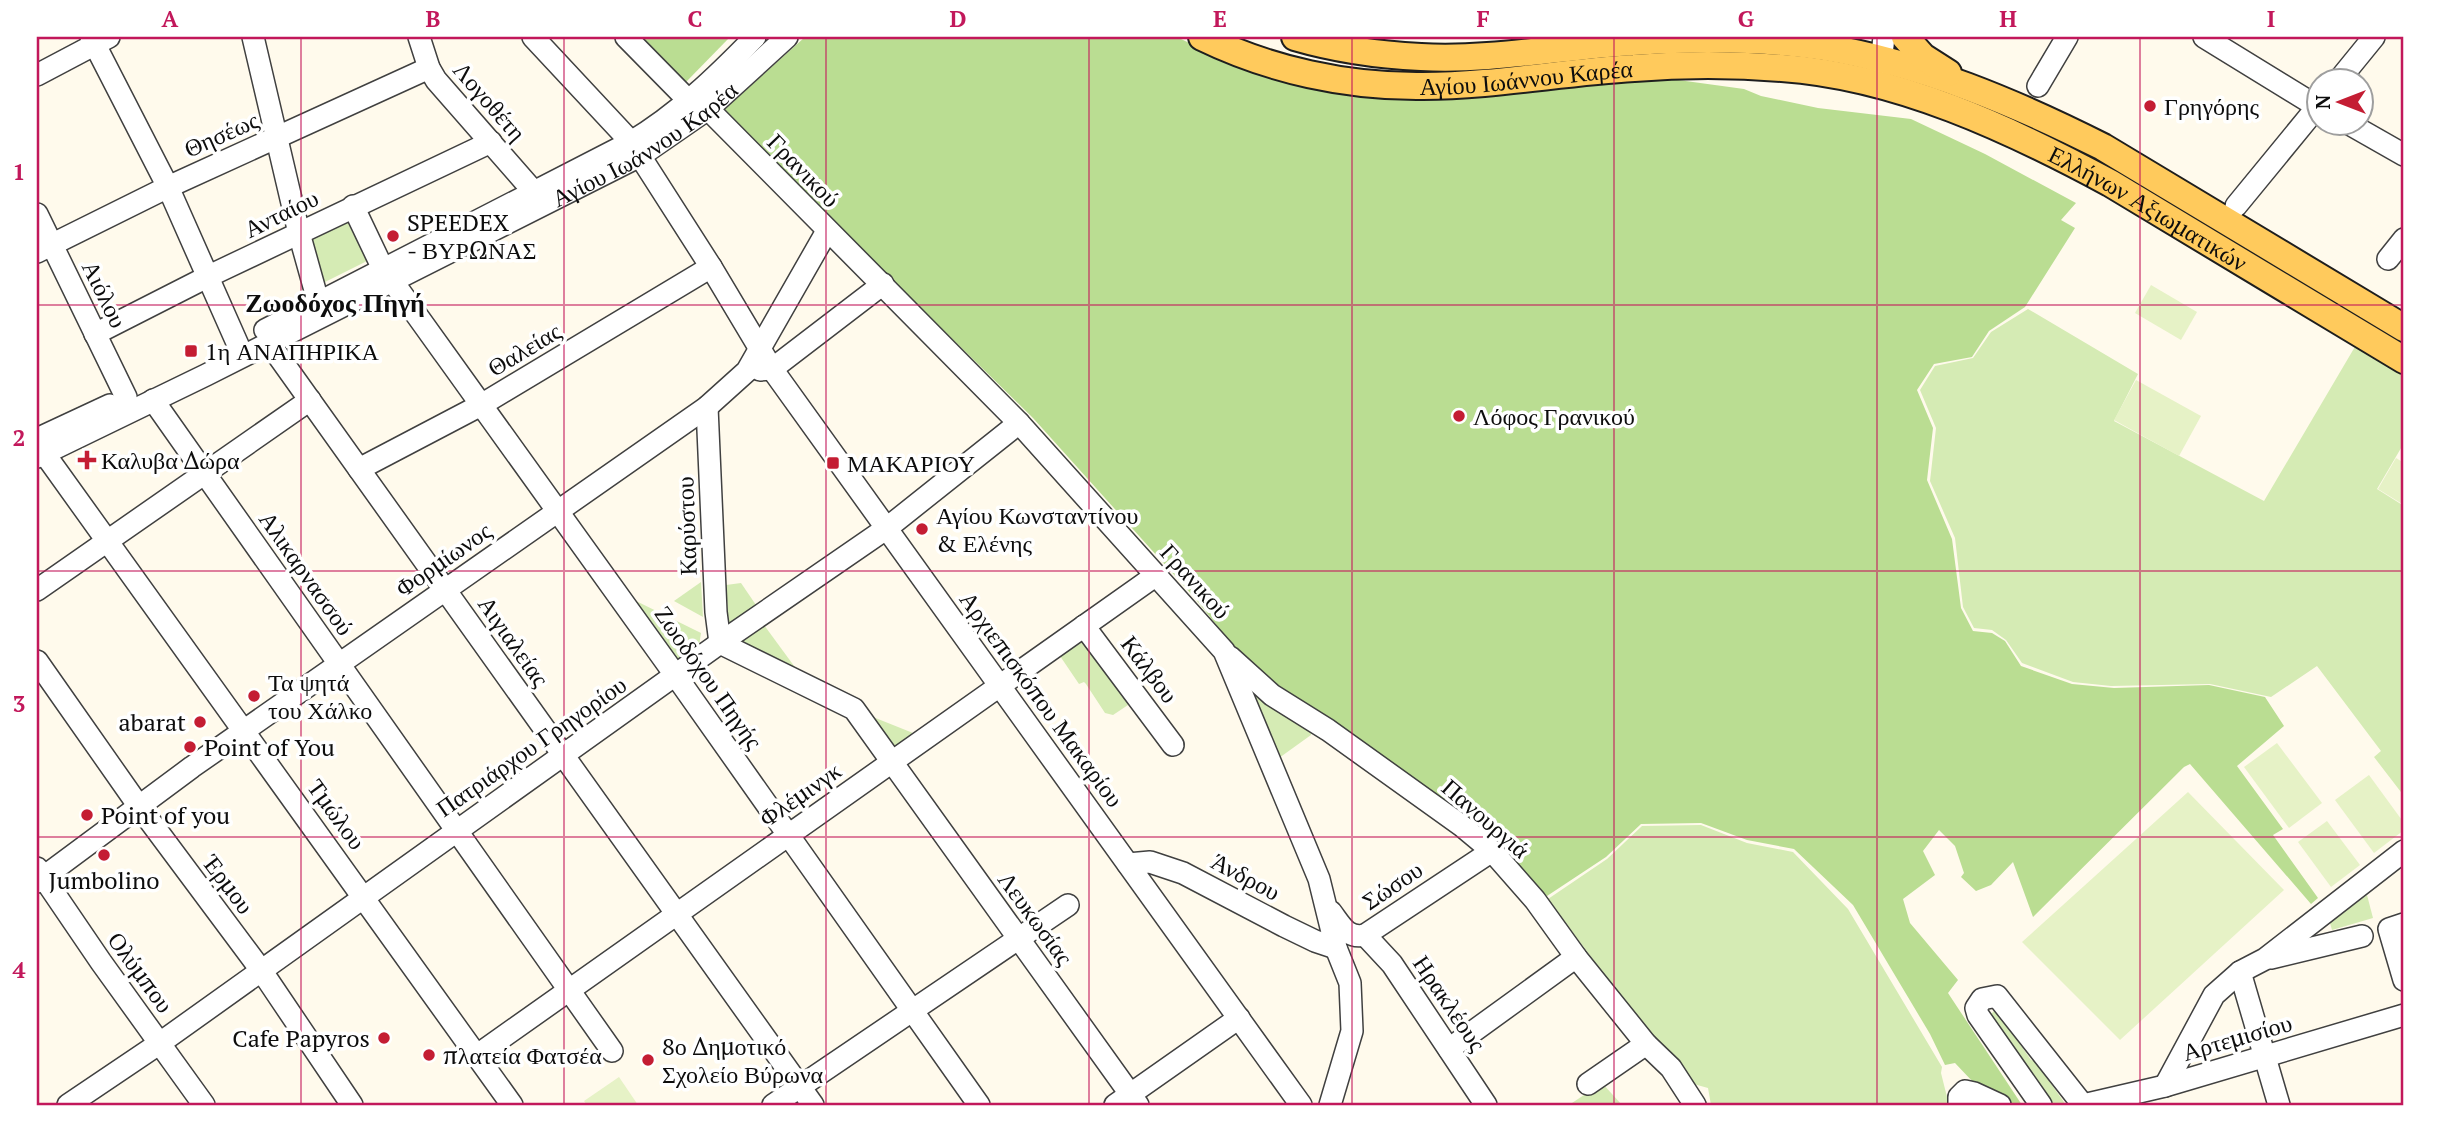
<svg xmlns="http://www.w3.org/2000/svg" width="2441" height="1142" font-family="'PT Serif',serif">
	<rect width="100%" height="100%" fill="#fffaec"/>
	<g fill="#d5ebb4">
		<polygon points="344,215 367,261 317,286 305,233"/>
		<polygon points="2028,309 2138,374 2114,421 2264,501 2356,345 2404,375 2404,443 2377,489 2404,506 2404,796 2374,757 2381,751 2317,666 2271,697 2210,684 2111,686 2073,682 2022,663 2006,640 1992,630 1974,628 1963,607 1955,538 1930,481 1936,428 1920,390 1935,366 1973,358 1991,332"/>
		<polygon points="701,582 703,617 674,601"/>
		<polygon points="741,583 756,605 729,627 726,585"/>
		<polygon points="632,599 701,633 699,646 672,667"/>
		<polygon points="764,625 797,670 741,642"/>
		<polygon points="1082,642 1087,643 1131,703 1113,715 1105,713 1086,684 1084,682 1079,684 1060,656"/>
		<polygon points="1252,688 1311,728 1311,735 1279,758"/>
		<polygon points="868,715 918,735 893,754"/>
		<polygon points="1701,825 1747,843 1793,852 1848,909 1942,1067 1941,1073 1949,1105 1711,1105 1708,1088 1690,1083 1660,1044 1623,1000 1548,899 1607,859 1642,826"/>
		<polygon points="2367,895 2373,918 2332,930 2330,923"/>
		<polygon points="1994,1011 1997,1011 2031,1060 2035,1061 2066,1105 2050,1105 1989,1016"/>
		<polygon points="1602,1083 1622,1105 1569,1105"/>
	</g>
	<g fill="#badd92">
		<polygon points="634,37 730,37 686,82 679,82"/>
		<path d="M805,37H1177L1232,64L1577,84L1671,79L1744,89L1761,96L1818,108L1911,119L1985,154L2076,203L2061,220L2075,228L2025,307L1989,331L1972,357L1934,364L1917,390L1933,428L1927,480L1952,539L1961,608L1973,631L1992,633L2005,641L2021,666L2072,684L2114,688L2209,685L2265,697L2284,726L2237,766L2283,829L2273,835L2318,898L2311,904L2190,764L2184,767L2033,917L2013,862L1991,885L1976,891L1961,877L1964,873L1955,846L1939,830L1923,851L1935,875L1903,899L1910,923L1958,980L1948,993L2022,1105C1992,1105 1974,1083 1955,1063L1945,1065L1930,1034L1853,905L1794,849L1747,840L1701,823L1641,824L1606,857L1547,896L1495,847L1283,696L1238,652L1194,597L1033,418L840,229L724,110Z"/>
	</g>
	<g fill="#e6f2c6">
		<polygon points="2151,285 2197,312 2181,340 2135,313"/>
		<polygon points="2136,380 2201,416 2179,456 2114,420"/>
		<polygon points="2396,458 2404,463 2404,505 2378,489"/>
		<polygon points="2277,743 2322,803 2289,828 2244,767"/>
		<polygon points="2369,775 2404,823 2404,830 2374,853 2335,800"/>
		<polygon points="2188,792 2284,890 2120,1040 2022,942"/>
		<polygon points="2327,821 2360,865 2331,887 2298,842"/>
		<polygon points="619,1077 638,1105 587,1105 584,1101"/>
	</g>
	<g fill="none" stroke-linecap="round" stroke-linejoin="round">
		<defs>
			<g id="minor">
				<polyline points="91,37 168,187 238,345"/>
				<polyline points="253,37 299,233 318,301"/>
				<polyline points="419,37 429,68 436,80 534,192"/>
				<polyline points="533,37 631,142 711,267 772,369 1301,1105"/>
				<polyline points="626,37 689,101"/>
				<polyline points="2204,37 2318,107"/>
				<polyline points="1880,72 1884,37"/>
				<polyline points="37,75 109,37"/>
				<polyline points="2339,80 2374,37"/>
				<polyline points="2038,86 2067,37"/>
				<polyline points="708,109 1019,423 1224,651 1319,879 1336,948 1350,983 1352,1031 1330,1105"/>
				<polyline points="2346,122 2404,155"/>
				<polyline points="353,206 383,269"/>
				<polyline points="2236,206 2318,106"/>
				<polyline points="37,214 126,397"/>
				<polyline points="37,252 168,187 429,68"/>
				<polyline points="2388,259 2404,239"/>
				<polyline points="393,282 676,676 979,1105"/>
				<path d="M265,330L631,142C678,114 717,76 755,37"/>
				<polyline points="95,334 209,276 491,142"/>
				<polyline points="269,343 813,1105"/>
				<polyline points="760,370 772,369 883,284"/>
				<polyline points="153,400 612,1051"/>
				<polyline points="707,407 716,612 720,643 854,709 1138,1105"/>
				<polyline points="37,439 110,405"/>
				<polyline points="44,453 512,1105"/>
				<path id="s1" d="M37,457L206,375L640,156L708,109L787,37"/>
				<polyline points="359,469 481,405 711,267"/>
				<polyline points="37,590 310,400"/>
				<polyline points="1084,626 1173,745"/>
				<polyline points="1230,657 1272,695 1328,730 1462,826 1492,851 1535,900 1576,957 1646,1044 1671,1068 1695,1105"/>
				<polyline points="37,661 138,805 261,970 352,1105"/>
				<polyline points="1128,864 1150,862 1183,873 1284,926 1315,941 1336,948"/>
				<polyline points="37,868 101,962 204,1105"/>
				<polyline points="37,882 192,767 707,407 747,371 827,231"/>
				<path d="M1331,912C1341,925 1347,939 1365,935L1492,851"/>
				<polyline points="2404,924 2389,929 2404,980"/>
				<polyline points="1365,935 1392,964 1486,1105"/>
				<polyline points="2271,958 2362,936"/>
				<polyline points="2240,972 2279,1105"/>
				<polyline points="1449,1049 1576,957"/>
				<polyline points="476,1056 1155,576"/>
				<polyline points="1588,1084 1646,1044"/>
				<polyline points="2165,1086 2214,995 2240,972 2265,959 2404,851"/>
				<polyline points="68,1105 160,1043 720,643 887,528 1019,423"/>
				<polyline points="773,1105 1068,905"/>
				<polyline points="1115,1105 1239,1018"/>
				<polyline points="1959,1105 1959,1097 1965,1091 1974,1093 2000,1105"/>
				<polyline points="2041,1105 1978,1015 1976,1008 1982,999 1997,996 2083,1105"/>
				<polyline points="2083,1105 2165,1086 2404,1015"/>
			</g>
			<g id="major">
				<path id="s2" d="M1202,37C1270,70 1347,87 1423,86C1493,86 1563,72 1634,68C1683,64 1733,64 1782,68C1897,76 2010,129 2110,183L2404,360"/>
				<path d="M1295,37C1336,49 1378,55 1421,57C1491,61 1562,46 1633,42C1696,38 1761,37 1824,47C1921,63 2016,103 2103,147L2404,328"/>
				<polyline points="1905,37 1923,57 1948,73"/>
			</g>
		</defs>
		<use href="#minor" stroke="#404040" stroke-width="24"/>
		<use href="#major" stroke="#1e1e1e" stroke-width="30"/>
		<use href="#minor" stroke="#fff" stroke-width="21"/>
		<use href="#major" stroke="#ffca5c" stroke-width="26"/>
	</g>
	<path fill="none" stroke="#c2185b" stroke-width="2" stroke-opacity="0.55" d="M301,37V1105M564,37V1105M826,37V1105M1089,37V1105M1352,37V1105M1614,37V1105M1877,37V1105M2140,37V1105M37,305H2404M37,571H2404M37,837H2404"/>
	<g fill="#c41d33" stroke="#fff" stroke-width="2.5">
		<circle cx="2150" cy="106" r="7"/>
		<circle cx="393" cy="236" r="7"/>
		<rect x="184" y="344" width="14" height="14" rx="3.5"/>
		<circle cx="1459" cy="416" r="7"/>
		<path d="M83.5 449.5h7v7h7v7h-7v7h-7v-7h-7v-7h7z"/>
		<rect x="826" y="456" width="14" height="14" rx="3.5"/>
		<circle cx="922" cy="529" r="7"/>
		<circle cx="254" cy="696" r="7"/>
		<circle cx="200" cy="722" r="7"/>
		<circle cx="190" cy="747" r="7"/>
		<circle cx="87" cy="815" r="7"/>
		<circle cx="104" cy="855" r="7"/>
		<circle cx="384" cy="1038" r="7"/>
		<circle cx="429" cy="1055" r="7"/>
		<circle cx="648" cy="1060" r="7"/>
	</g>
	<g text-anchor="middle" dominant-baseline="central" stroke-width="7" stroke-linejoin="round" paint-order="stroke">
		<g font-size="24" fill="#0d0d0d" stroke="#fff">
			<text stroke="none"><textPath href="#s2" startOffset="332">Αγίου Ιωάννου Καρέα</textPath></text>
			<text transform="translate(490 101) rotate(49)">Λογοθέτη</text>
			<text transform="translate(221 134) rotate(-24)">Θησέως</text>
			<text stroke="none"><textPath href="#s1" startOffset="684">Αγίου Ιωάννου Καρέα</textPath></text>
			<text transform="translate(804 170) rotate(46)">Γρανικού</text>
			<text stroke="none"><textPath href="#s2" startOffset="984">Ελλήνων Αξιωματικών</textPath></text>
			<text transform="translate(281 213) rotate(-26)">Ανταίου</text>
			<text transform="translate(105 294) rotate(64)">Αιόλου</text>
			<text transform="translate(524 349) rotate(-31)">Θαλείας</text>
			<text transform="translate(686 526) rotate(-92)">Καρύστου</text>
			<text transform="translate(443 559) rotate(-35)">Φορμίωνος</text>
			<text transform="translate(307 573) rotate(55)">Αλικαρνασσού</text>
			<text transform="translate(1196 581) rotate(48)">Γρανικού</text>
			<text transform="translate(514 641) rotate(55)">Αιγιαλείας</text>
			<text transform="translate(1150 669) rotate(53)">Κάλβου</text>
			<text transform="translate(709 677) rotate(55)">Ζωοδόχου Πηγής</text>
			<text transform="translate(1042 699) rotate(54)">Αρχιεπισκόπου Μακαρίου</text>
			<text transform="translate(531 746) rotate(-35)">Πατριάρχου Γρηγορίου</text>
			<text transform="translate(800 794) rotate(-35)">Φλέμινγκ</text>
			<text transform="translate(337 814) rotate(54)">Τμώλου</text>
			<text transform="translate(1486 818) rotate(41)">Πανουργιά</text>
			<text transform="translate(1246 876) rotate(28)">Άνδρου</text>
			<text transform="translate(229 884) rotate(53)">Έρμου</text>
			<text transform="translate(1392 885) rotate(-34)">Σώσου</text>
			<text transform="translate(1036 918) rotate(54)">Λευκωσίας</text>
			<text transform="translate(141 972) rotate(54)">Ολύμπου</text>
			<text transform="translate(1450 1003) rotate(56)">Ηρακλέους</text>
			<text transform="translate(2237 1037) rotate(-16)">Αρτεμισίου</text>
		</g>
		<g font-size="24" fill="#0d0d0d" stroke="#fff" text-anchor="start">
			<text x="2164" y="106">Γρηγόρης</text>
			<text x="407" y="222">SPEEDEX<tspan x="407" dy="28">- ΒΥΡΩΝΑΣ</tspan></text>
			<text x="205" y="351">1η ΑΝΑΠΗΡΙΚΑ</text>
			<text x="1473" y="416">Λόφος Γρανικού</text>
			<text x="101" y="460">Καλυβα Δώρα</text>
			<text x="847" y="463">ΜΑΚΑΡΙΟΥ</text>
			<text x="936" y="515">Αγίου Κωνσταντίνου<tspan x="936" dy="28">&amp; Ελένης</tspan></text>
			<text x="268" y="682">Τα ψητά<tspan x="268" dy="28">του Χάλκο</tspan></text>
			<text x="186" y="722" text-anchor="end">abarat</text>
			<text x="204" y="747">Point of You</text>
			<text x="101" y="815">Point of you</text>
			<text x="104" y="880" text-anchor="middle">Jumbolino</text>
			<text x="370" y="1038" text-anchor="end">Cafe Papyros</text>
			<text x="662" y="1046">8ο Δημοτικό<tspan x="662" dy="28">Σχολείο Βύρωνα</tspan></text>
			<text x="443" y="1055">πλατεία Φατσέα</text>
		</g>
		<g font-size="26" font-weight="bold" fill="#0d0d0d" stroke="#fff">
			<text x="335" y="302">Ζωοδόχος Πηγή</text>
		</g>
	</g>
	<rect width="2441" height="1142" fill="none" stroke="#ffffff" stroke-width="77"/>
	<g transform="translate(2340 102) rotate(270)"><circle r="33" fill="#ffffff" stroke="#9e9e9e" stroke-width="2"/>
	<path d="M0-5L12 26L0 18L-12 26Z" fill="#c41d33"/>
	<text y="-10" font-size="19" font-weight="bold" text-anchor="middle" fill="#0d0d0d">N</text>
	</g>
	<rect x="38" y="38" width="2364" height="1066" fill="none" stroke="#c2185b" stroke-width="2.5"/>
	<g font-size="23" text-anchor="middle" font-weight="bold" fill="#c2185b">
		<text x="170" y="27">A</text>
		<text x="433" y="27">B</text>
		<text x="695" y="27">C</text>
		<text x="958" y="27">D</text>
		<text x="1220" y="27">E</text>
		<text x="1483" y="27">F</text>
		<text x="1746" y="27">G</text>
		<text x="2008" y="27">H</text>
		<text x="2271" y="27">I</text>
		<text x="19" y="180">1</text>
		<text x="19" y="446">2</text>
		<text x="19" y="712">3</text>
		<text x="19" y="978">4</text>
	</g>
</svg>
